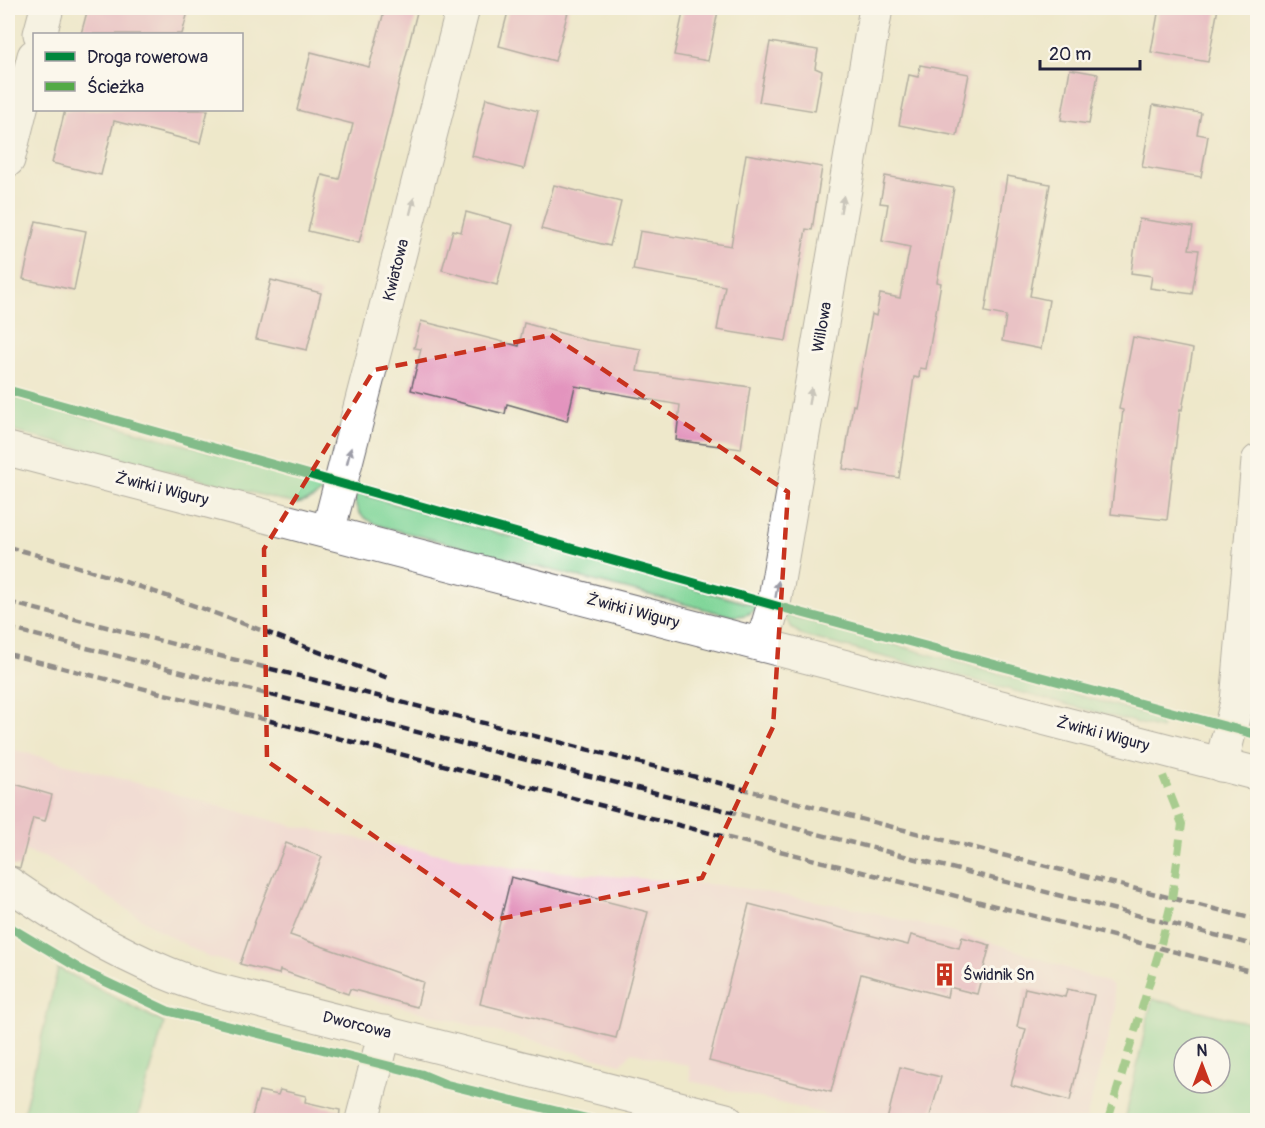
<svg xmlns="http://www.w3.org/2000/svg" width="1265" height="1128" font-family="Pangolin,sans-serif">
	<rect width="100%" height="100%" fill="#fbf7ec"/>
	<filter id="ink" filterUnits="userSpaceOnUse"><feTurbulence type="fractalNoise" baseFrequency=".0167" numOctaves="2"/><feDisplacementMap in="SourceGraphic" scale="12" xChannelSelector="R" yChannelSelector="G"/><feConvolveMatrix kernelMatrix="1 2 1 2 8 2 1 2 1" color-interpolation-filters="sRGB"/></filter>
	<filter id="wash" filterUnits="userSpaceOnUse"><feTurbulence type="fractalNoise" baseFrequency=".008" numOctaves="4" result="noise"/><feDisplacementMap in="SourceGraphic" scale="24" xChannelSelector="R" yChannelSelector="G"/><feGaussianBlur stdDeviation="1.35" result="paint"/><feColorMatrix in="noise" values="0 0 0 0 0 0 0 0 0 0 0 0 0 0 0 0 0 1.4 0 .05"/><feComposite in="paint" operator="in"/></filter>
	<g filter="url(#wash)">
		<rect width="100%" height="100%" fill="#eee8cb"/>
		<polygon fill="#f4cfdd" points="8,748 293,826 513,868 731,886 860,909 1001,945 1112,984 1116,1008 1086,1120 849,1120 691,1081 689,1066 632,1052 621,1064 208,957 160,931 50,859 8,846"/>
		<g fill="#81d69a" stroke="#527c6a" stroke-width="1.5" fill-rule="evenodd">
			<path d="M8,395L326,485C319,498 310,501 296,504L8,430Z"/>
			<path d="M355,492L388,502L757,606C750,616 743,616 731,616L384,527C365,521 353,514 355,492Z"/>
			<path d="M783,614L1164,719L1161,729L804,636C793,630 789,625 783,614Z"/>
			<polygon points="58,968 164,1023 137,1120 22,1120"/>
			<path d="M1152,999L1257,1025V1120H1125ZM1184,1047H1220V1083H1184Z"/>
		</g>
		<g id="blocks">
			<g fill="#e394be">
				<polygon points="88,8 189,8 182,34 81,34"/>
				<polygon points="385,8 418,8 359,243 308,231 322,175 339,179 353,124 297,110 311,52 369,67"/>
				<polygon points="509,8 569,8 555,61 499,46"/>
				<polygon points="684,8 702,8 718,11 708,61 674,55"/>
				<polygon points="1159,8 1218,8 1208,62 1151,52"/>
				<polygon points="770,42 818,50 815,68 822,71 815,111 759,102"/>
				<polygon points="920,65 969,74 957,136 899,125 909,75 918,77"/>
				<polygon points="1070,69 1098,74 1089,124 1061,120"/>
				<polygon points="486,98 538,111 524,169 472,156"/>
				<polygon points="1153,105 1201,113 1197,134 1208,136 1201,177 1142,167"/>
				<polygon points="65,110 208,110 200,143 114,121 101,175 52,163"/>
				<polygon points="746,154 822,167 812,230 806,229 786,341 717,330 725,286 633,270 640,231 731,246"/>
				<polygon points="885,176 954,188 937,282 941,283 926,369 920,368 919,378 914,377 899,478 843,469 853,405 855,406 872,314 876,316 880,294 900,298 910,247 882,241 888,204 880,203"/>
				<polygon points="1007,176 1050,184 1030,296 1049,300 1041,349 1002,341 1006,316 985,312"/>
				<polygon points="554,185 621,202 610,246 541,229"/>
				<polygon points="466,212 513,225 497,285 442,270 453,230 461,232"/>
				<polygon points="1139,219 1193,227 1189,249 1199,250 1192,294 1150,288 1152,276 1131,273"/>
				<polygon points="36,221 86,231 74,290 23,279"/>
				<polygon points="271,280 321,293 307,350 256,339"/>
				<polygon points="421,321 519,346 524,323 586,340 641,349 637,371 750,387 741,449 676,440 680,405 575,386 567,421 507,404 505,414 411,390 421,349 414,348"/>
				<polygon points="1133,337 1193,349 1182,410 1180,409 1167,520 1111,514 1123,410 1119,409"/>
				<polygon points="8,782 52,795 45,821 33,818 20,868 8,865"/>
				<polygon points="286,843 322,857 290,935 423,982 417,1007 350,989 348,994 280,970 279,974 240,964 255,921"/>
				<polygon points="511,877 648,912 616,1038 480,1004"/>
				<polygon points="749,904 908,945 911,935 959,948 962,937 990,945 977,994 949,987 947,997 861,974 831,1092 709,1061"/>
				<polygon points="1025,988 1065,997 1067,989 1094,995 1070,1101 1011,1085 1026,1029 1017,1027"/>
				<polygon points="900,1067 941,1077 929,1120 887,1120"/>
				<polygon points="280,1090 306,1096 305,1102 340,1110 339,1120 251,1120 259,1091 278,1095"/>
			</g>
		</g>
	</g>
	<g filter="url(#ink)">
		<use href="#blocks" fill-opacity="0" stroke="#69676d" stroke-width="1.5"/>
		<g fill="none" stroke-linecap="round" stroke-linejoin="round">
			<defs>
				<g id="minor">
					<polyline points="40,34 47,8"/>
					<polyline points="8,160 34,56"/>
					<polyline points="328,532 463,8"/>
					<polyline points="762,645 774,604 876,8"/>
					<polyline points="1221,765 1237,702 1258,461"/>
					<path d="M8,883C57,917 109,949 164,972C180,979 196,984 212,989L726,1120"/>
					<polyline points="362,1120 385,1032"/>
				</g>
				<polyline id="secondary" points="8,449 1258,774"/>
			</defs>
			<use href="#minor" stroke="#69676d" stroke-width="35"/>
			<use href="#secondary" stroke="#69676d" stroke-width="35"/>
			<use href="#minor" stroke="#fff" stroke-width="33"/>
			<use href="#secondary" stroke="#fff" stroke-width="33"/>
			<g stroke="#22223b" stroke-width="4.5" stroke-dasharray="9 4.5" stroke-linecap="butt">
				<path d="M8,547C138,581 262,631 388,678"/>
				<polyline points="8,602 1258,920"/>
				<polyline points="8,628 1258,946"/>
				<polyline points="8,654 1258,973"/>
			</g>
			<polyline stroke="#53aa46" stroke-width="8" stroke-dasharray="15 8" stroke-linecap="butt" points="1108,1120 1160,948 1172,899 1182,824 1163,776"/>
			<defs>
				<g id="cycleway">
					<polyline points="8,390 791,610 1258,735"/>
					<polyline points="8,926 85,972 168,1011 421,1074 445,1084 593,1120"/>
				</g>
			</defs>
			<use href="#cycleway" stroke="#fbf7ec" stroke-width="13"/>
			<use href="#cycleway" stroke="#00873e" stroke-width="9"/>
		</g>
		<defs><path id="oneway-solid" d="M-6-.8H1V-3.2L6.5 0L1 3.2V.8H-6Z" transform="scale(1.5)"/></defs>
		<g fill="#9c9ca7">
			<use href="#oneway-solid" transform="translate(842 204) rotate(-80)"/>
			<use href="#oneway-solid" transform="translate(412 206) rotate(-76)"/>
			<use href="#oneway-solid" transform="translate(810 396) rotate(-80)"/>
			<use href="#oneway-solid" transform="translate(349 456) rotate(-76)"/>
			<use href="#oneway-solid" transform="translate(777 589) rotate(-80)"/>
		</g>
	</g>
	<path d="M0 0H1265V1128H0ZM551,335L788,492L773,727L702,878L494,920L267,761L264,549L374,370Z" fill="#eee8cb" fill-opacity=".55" fill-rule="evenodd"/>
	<path fill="none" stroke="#c8321e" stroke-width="4.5" stroke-dasharray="12 8" stroke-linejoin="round" d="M551,335L788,492L773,727L702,878L494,920L267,761L264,549L374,370Z"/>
	<defs>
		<symbol id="building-bare" viewBox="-9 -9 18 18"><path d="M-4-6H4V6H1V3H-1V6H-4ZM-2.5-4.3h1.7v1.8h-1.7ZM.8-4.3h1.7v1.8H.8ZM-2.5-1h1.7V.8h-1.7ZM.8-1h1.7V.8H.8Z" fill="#c8321e" stroke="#fbf7ec" stroke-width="2.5" paint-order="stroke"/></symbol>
	</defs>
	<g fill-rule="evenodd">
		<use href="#building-bare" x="928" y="958" width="33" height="33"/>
	</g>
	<g text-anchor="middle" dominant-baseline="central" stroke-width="6" stroke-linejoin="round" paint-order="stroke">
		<g font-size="16" fill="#22223b" stroke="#fbf7ec">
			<text transform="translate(396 270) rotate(-76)">Kwiatowa</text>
			<text transform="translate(822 327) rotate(-80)">Willowa</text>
			<text transform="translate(162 489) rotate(14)">Żwirki i Wigury</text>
			<text transform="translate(633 611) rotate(15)">Żwirki i Wigury</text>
			<text transform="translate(1103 734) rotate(15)">Żwirki i Wigury</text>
			<text transform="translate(357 1025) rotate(14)">Dworcowa</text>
		</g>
		<g font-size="16" fill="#22223b" stroke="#fbf7ec" text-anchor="start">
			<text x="963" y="975">Świdnik Sn</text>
		</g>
	</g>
	<rect width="1265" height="1128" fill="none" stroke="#fbf7ec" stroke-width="30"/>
	<rect x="33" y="33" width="210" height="78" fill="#fbf7ec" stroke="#a4a2a5" stroke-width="1.5"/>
	<rect x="45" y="52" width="30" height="9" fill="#00873e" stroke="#a4a2a5" stroke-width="1.5"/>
	<text x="87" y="63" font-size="18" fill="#22223b">Droga rowerowa</text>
	<rect x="45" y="82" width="30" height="9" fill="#53aa46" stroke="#a4a2a5" stroke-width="1.5"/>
	<text x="87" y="93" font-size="18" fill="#22223b">Ścieżka</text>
	<g transform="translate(1202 1065)"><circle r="28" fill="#fbf7ec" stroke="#a4a2a5" stroke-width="1.5"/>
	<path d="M0-4.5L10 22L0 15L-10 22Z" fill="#c8321e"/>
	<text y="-9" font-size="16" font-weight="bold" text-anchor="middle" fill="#22223b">N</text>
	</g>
	<path d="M1040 60v9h100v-9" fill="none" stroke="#22223b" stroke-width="3"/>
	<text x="1049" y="60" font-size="18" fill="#22223b" stroke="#fbf7ec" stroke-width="4.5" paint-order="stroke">20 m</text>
</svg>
